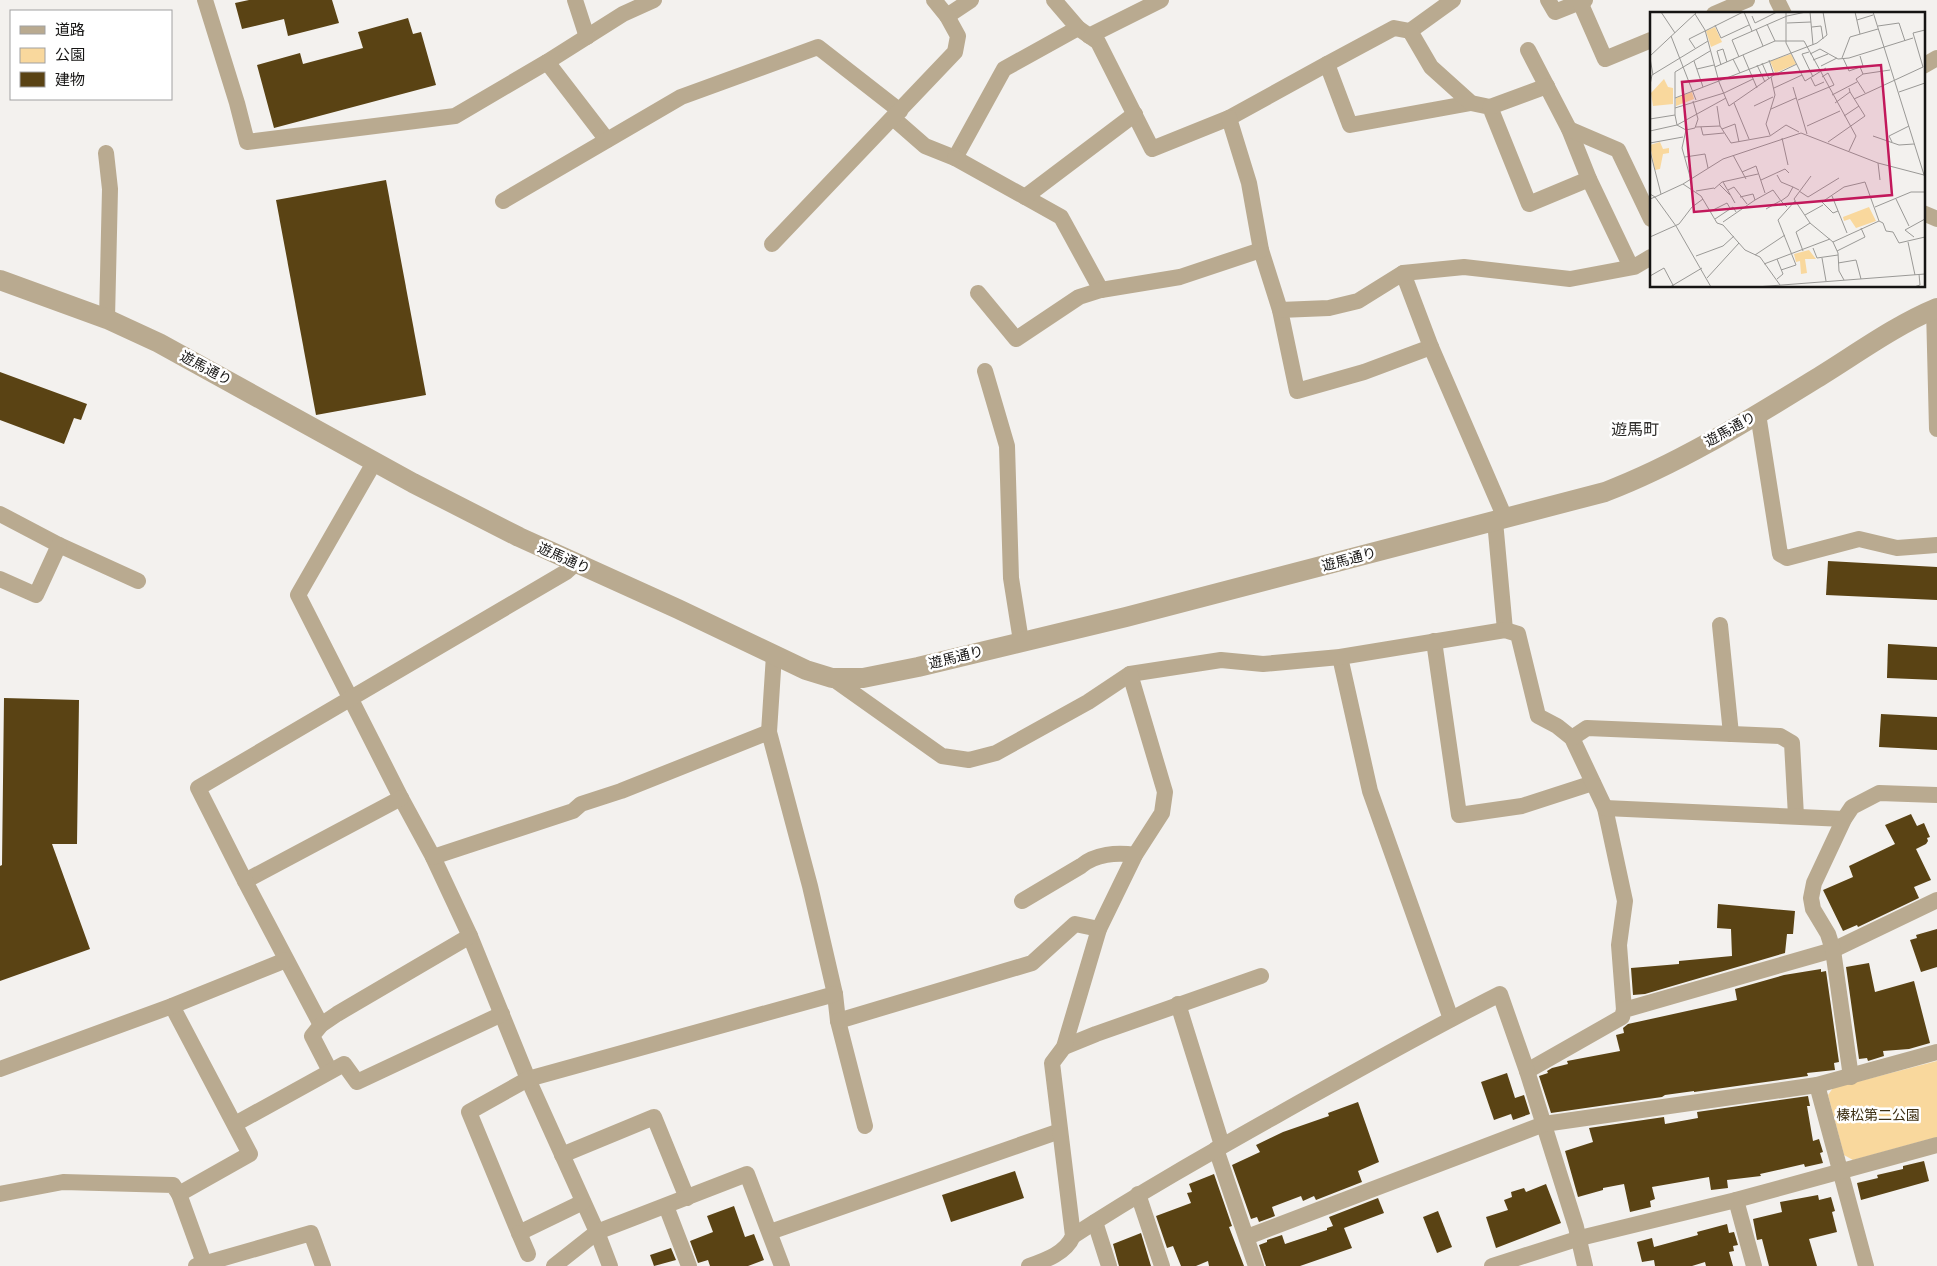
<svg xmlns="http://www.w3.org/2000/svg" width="1937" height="1266" font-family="Montserrat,'Noto Sans JP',sans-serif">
	<rect width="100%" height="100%" fill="#f3f1ee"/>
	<polygon fill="#f9d89d" points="1937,1061 1937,1137 1853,1160 1844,1155 1828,1095 1833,1088"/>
	<g fill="#5a4314">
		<polygon points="249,0 332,0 339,23 288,36 284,19 242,29 235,3"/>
		<polygon points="408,18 413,34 421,32 436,85 274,128 257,65 300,53 303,64 363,48 358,32"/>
		<polygon points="386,180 426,395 316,415 276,200"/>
		<polygon points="0,372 87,404 81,420 74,418 64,444 0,420"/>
		<polygon points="1828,561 1937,567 1937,600 1826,595"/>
		<polygon points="1888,644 1937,647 1937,680 1887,678"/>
		<polygon points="4,698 79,700 77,844 52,844 90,949 0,981 0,866 2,865"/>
		<polygon points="1881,714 1937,717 1937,750 1879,747"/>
		<polygon points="1911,814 1917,826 1924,823 1930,837 1927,838 1928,841 1926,844 1916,849 1931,880 1914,887 1919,898 1858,927 1857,925 1843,931 1823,890 1853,877 1849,866 1895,844 1885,825"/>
		<polygon points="1718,904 1795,911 1793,934 1787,934 1785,953 1645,994 1633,995 1631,968 1679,964 1679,961 1732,956 1731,929 1717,928"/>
		<polygon points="1937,929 1937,967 1921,972 1910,940 1917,938 1916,935"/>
		<polygon points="1869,963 1875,992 1914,981 1930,1043 1909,1049 1883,1051 1884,1056 1868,1061 1867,1058 1859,1059 1846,967"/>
		<polygon points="1821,969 1821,972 1826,971 1839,1062 1834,1063 1835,1070 1807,1073 1808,1076 1694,1092 1694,1091 1665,1095 1662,1097 1551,1113 1539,1076 1548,1073 1547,1071 1552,1068 1568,1064 1567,1061 1620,1051 1616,1035 1624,1033 1623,1028 1628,1024 1737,1000 1735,989 1784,975"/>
		<polygon points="1507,1073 1515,1098 1524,1095 1530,1114 1513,1120 1511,1114 1494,1120 1481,1082"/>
		<polygon points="1808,1096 1810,1106 1807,1106 1813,1141 1819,1139 1823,1152 1820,1153 1823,1163 1805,1167 1804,1164 1760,1174 1761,1176 1727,1180 1728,1188 1711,1190 1709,1177 1652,1187 1655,1199 1650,1201 1651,1207 1630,1212 1624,1184 1603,1188 1603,1190 1578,1197 1565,1151 1593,1142 1589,1128 1664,1117 1665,1124 1698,1118 1697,1112"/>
		<polygon points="1358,1102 1379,1162 1358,1171 1362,1182 1316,1200 1314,1196 1303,1201 1301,1196 1272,1207 1275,1216 1259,1222 1257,1217 1251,1219 1232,1165 1260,1152 1256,1145 1283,1132 1329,1116 1328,1113"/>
		<polygon points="1924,1161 1929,1181 1861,1200 1857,1183 1878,1178 1877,1175 1903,1169 1903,1166"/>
		<polygon points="1015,1171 1024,1198 951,1222 942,1195"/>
		<polygon points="1214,1174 1232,1226 1229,1227 1244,1266 1209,1266 1208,1261 1196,1266 1181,1266 1173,1246 1167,1248 1156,1216 1191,1203 1187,1193 1192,1192 1189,1184"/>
		<polygon points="1546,1184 1561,1223 1496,1248 1486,1217 1508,1210 1504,1200 1512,1197 1511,1192 1524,1188 1526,1192"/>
		<polygon points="1818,1195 1819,1200 1831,1197 1835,1211 1832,1212 1837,1232 1809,1239 1817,1266 1769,1266 1762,1239 1757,1240 1753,1219 1782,1212 1780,1202"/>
		<polygon points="1378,1198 1384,1213 1344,1228 1352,1248 1300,1266 1266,1266 1259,1245 1267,1242 1267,1240 1282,1235 1285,1244 1327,1230 1327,1228 1333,1226 1329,1217"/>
		<polygon points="734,1206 745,1237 754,1234 764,1260 748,1266 710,1266 708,1260 698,1263 690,1241 713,1232 707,1216"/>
		<polygon points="1438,1211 1452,1247 1437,1253 1423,1217"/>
		<polygon points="1727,1224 1729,1233 1734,1232 1738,1245 1733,1246 1734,1251 1729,1252 1733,1266 1706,1266 1705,1262 1692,1266 1655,1266 1654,1260 1642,1262 1637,1242 1652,1238 1654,1247 1698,1235 1697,1232"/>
		<polygon points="1141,1233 1151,1266 1119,1266 1113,1244"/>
		<polygon points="671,1248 676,1260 654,1266 650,1255"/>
	</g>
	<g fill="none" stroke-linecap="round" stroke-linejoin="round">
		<g stroke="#b9aa90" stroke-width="16">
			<polyline points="205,0 237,103 247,142 455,116 547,62 623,14 654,0"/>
			<polyline points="575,0 587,37"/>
			<polyline points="1453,0 1410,31 1394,28 1327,64 1350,125 1471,103"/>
			<polyline points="1548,0 1555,12 1585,0"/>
			<polyline points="1777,0 1784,14"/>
			<polyline points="1580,2 1605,59 1651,40"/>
			<polyline points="1714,14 1747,0"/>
			<polyline points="947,16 971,0"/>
			<polyline points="1078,28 1098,42 1152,149 1229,118 1327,64"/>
			<polyline points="1410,31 1431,67 1471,103 1490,107 1529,204 1589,179"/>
			<polyline points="1089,36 1161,0"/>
			<polyline points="1528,50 1569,129 1589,179 1631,267"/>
			<polyline points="547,62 607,140"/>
			<polyline points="1923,66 1937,58"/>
			<polyline points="1490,107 1547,86"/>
			<polyline points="893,118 925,146 955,158 1004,69 1078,28 1054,0"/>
			<polyline points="1229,118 1249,183 1261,250 1280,310 1297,391 1364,372 1431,347"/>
			<polyline points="1569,129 1618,150 1651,219"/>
			<polyline points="106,153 110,189 107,319"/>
			<polyline points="955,158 1061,217 1101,290"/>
			<polyline points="1025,197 1135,114"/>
			<polyline points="503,201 681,97 818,47 900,111"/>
			<polyline points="1923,213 1937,219"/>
			<polyline points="772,244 955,52 958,36 947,16 934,0"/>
			<polyline points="1403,273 1431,347 1505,518"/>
			<polyline points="978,293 1016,339 1079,297 1101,290 1180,277 1261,250"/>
			<polyline points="1934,309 1937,429"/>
			<polyline points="1280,310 1329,308 1358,301 1403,273 1464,267 1570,279 1634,267 1651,257"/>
			<polyline points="985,371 1007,446 1011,578 1021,641"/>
			<polyline points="1758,414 1780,554 1787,558 1859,539 1897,548 1937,545"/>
			<polyline points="375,461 298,595 401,798 433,857 470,936 528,1079 597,1232 610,1266"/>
			<polyline points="0,514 59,545 138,581"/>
			<polyline points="1495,521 1505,630"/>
			<polyline points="0,579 36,595 59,545"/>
			<polyline points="1720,625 1731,734"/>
			<polyline points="1434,641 1459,815 1522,806 1593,783"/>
			<polyline points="774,655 769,732 810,886 835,994 838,1021 865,1126"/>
			<polyline points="1340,657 1370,791 1451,1019"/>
			<polyline points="832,678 942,756 969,760 996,753 1088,702 1130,674 1221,660 1263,664 1340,657 1505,630 1518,634 1538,716 1557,726 1572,738 1605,808 1625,901 1619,945 1624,1010"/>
			<polyline points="1572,738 1587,728 1780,736 1792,743 1796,816"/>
			<polyline points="1605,808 1844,819"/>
			<polyline points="433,857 573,811 581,804 621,791 769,732"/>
			<polyline points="245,881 401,798"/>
			<path d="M1022,901L1081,866C1095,854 1117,852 1135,855"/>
			<polyline points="1178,1004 1222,1145"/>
			<polyline points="172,1006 250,1154 179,1194 204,1263"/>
			<polyline points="838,1021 1032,963 1075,924 1099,929"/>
			<polyline points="321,1025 245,881 198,788 566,572 576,563"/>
			<polyline points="1064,1047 1096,1034 1261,976"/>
			<polyline points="0,1069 172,1006 286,960"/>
			<polyline points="330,1071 312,1036 321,1025 337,1014 470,936"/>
			<polyline points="1527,1071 1622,1017 1624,1010 1833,950 1937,900"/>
			<polyline points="1851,1077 1833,950 1828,934 1813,909 1811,898 1814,883 1844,819 1852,807 1879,793 1937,795"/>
			<polyline points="1817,1085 1866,1266"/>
			<polyline points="235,1124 344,1064 357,1082 502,1014"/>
			<polyline points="1216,1149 1256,1266"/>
			<polyline points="562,1155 654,1117 687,1198"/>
			<polyline points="0,1194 63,1182 173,1185 179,1194"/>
			<polyline points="1138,1194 1162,1266"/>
			<polyline points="1736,1200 1754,1266"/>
			<polyline points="583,1202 519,1233 469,1112 528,1079 835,994"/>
			<polyline points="666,1206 689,1266"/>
			<polyline points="1095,1222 1109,1266"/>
			<polyline points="770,1232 1060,1131"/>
			<polyline points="519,1233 528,1254"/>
			<path d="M1073,1236C1148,1187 1226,1144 1304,1100C1369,1064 1434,1027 1500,994L1527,1071L1576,1227L1585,1266"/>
			<polyline points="1247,1237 1544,1124 1817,1085 1937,1052"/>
			<polyline points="196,1266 311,1233 323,1266"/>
			<polyline points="554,1266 597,1232 747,1174 782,1266"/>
			<path d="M1029,1266C1046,1260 1066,1253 1073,1236L1052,1063L1064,1047L1099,929L1135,855L1162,813L1165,792L1130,674"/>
			<polyline points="1492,1266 1580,1238 1736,1200 1937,1145"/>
		</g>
		<path stroke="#b9aa90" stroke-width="20" d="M0,280L107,319L159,343L413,483L519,537L678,609L806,670L832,678H863L918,667L1126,617L1605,492C1681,463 1752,418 1822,375C1859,352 1896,325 1937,308"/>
	</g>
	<g text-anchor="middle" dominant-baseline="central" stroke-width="5" stroke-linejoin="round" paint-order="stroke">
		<g font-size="14" fill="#151413" stroke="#fff">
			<text transform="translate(206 368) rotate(28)">遊馬通り</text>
			<text transform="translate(1730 429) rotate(-29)">遊馬通り</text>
			<text transform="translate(564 558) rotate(24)">遊馬通り</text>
			<text transform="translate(1349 559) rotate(-15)">遊馬通り</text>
			<text transform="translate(956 657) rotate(-14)">遊馬通り</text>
		</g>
		<g font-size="14" fill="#3e3014" stroke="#fff">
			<text x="1878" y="1115">榛松第二公園</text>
		</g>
		<g font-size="16" fill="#302f2d" stroke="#fff">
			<text x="1635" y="429">遊馬町</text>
		</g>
	</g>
	<g transform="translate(1650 12)">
		<rect width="275" height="275" fill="#f3f1ee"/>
		<path d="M65,15L72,30L61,35L56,19ZM141,42L146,52L125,61L120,49ZM14,67L18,75L23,76V92L3,94L1,81ZM42,80L44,87L26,94V86ZM10,130L13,137L19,136V141L13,142L10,157L5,158L0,133ZM219,195L226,209L206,216L200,207L194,209L193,205ZM159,238L166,247H155L157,261L151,262L150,249L146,250L144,242Z" fill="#f9d89d"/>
		<path fill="none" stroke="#9a9996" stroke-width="1" d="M11,0L25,21M94,0L102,19M136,0V31L155,69L176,56M160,0L163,33M205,0L210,22M223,0L275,166M45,2L55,18L69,70L79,94L124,63L147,52M102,4L105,11L127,0M207,8L223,3M137,11L161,10M117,12L125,29M65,13L71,26L99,13M228,14L249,11L255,29M162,15L171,14L173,27M106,17L113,34M21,24L46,88M45,36L39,27L93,0M159,40L152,42L163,65M160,42L170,37L188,47L199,46L263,26M93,43L107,76M0,44L47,0M89,45L82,28L137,4L156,0M0,46L3,63M192,46L200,25L228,17M193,46L199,59L213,54L210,44M83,47L90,61M119,48L124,63M163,48L178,42M44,49L53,75M112,51L119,67M71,53L67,39L73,37L77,50M107,53L115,70M171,54L187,46M65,55L125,29H154L206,124L199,139M210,55L213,62L206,67L215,81M47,57L64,53M213,62L240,58M161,66L165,74L174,70M0,73L2,63L58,29M143,75L157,122M124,76L152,63M249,80L275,71M182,83L207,70M25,86L167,31L177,23L173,0M204,87L273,55L263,21L275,18M148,88L184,73L178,61L172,65M84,91L99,127M185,91L200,80L199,76M67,94L70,114L81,131L120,124L136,113L149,120M104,94L123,85M25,96L74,81L103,67M121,97L146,86M25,103L27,113L36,118L45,116L48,107L43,89M194,104L209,94M0,107L25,103V60L60,39M157,114L190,99M46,115L70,114M51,115L53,123L74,121M72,117L85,112L89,130M36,118L32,136L41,168M0,119L27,113L76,86M120,123L116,112L125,83L121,65M223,124L249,133L264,132M132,126L138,153M178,130L215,104L200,80M242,130L239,124L259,114M0,131L33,125M0,139L11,182M83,143L96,167M35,145L55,142L58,156M228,151L230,168M92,160L106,154L115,181M127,163L131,170L143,175M161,164L144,187L160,211L183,230L188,241L189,259L194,268M111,168L135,157L139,161M73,170L85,191M33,172L51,184L67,211L73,213L95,238L110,245L130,273M69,172L80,183M64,177L72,170L108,162M78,178L84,175L97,192M46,179L64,176M149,179L158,185L189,166M0,182L5,185L33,172L73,147L151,121L228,151L274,163M182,184L197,221M0,187L5,185L26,214L61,275M246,187L259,214M105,188L123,178L131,189M137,195L131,189L138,184L143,175L149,178M225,195L261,180H275M116,197L130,189M61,199L77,191L80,196M155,203L173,193M65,207L83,195L86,200M229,209L233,211L236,219L243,220L249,231L275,225M73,210L105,188L103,182L90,185M0,225L29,212L42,195L53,187M264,225L255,218L275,207M183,230L229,209L215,170L194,175L172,190L183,201L188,199M258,230L265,263M163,236L167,246L188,243M153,239L146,220L160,211M187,239L215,225L211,216M105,243L135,223M46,244L73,234L84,224M172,246L176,269M188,251L206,248L211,267M114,252L180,227M131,258L146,253L128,208L145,189M0,264L14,256L24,275M57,266L89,231M127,267L133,262L127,247M20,275L52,256M106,275L275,262M264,275L270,273L269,262"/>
		<path fill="#c2185b" fill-opacity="0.15" stroke="#c2185b" stroke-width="2.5" d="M231,53L242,183L44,200L32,70Z"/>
		<rect width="275" height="275" fill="none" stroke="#151413" stroke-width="2.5"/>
	</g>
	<rect x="10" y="10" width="162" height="90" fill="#ffffff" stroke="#a1a1a1"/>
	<rect x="20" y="26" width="25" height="8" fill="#b9aa90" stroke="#a1a1a1"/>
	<text x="55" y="35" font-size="15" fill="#151413">道路</text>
	<rect x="20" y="48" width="25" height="15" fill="#f9d89d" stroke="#a1a1a1"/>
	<text x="55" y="60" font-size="15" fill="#151413">公園</text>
	<rect x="20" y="72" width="25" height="15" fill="#5a4314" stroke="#a1a1a1"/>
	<text x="55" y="85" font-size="15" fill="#151413">建物</text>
</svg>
